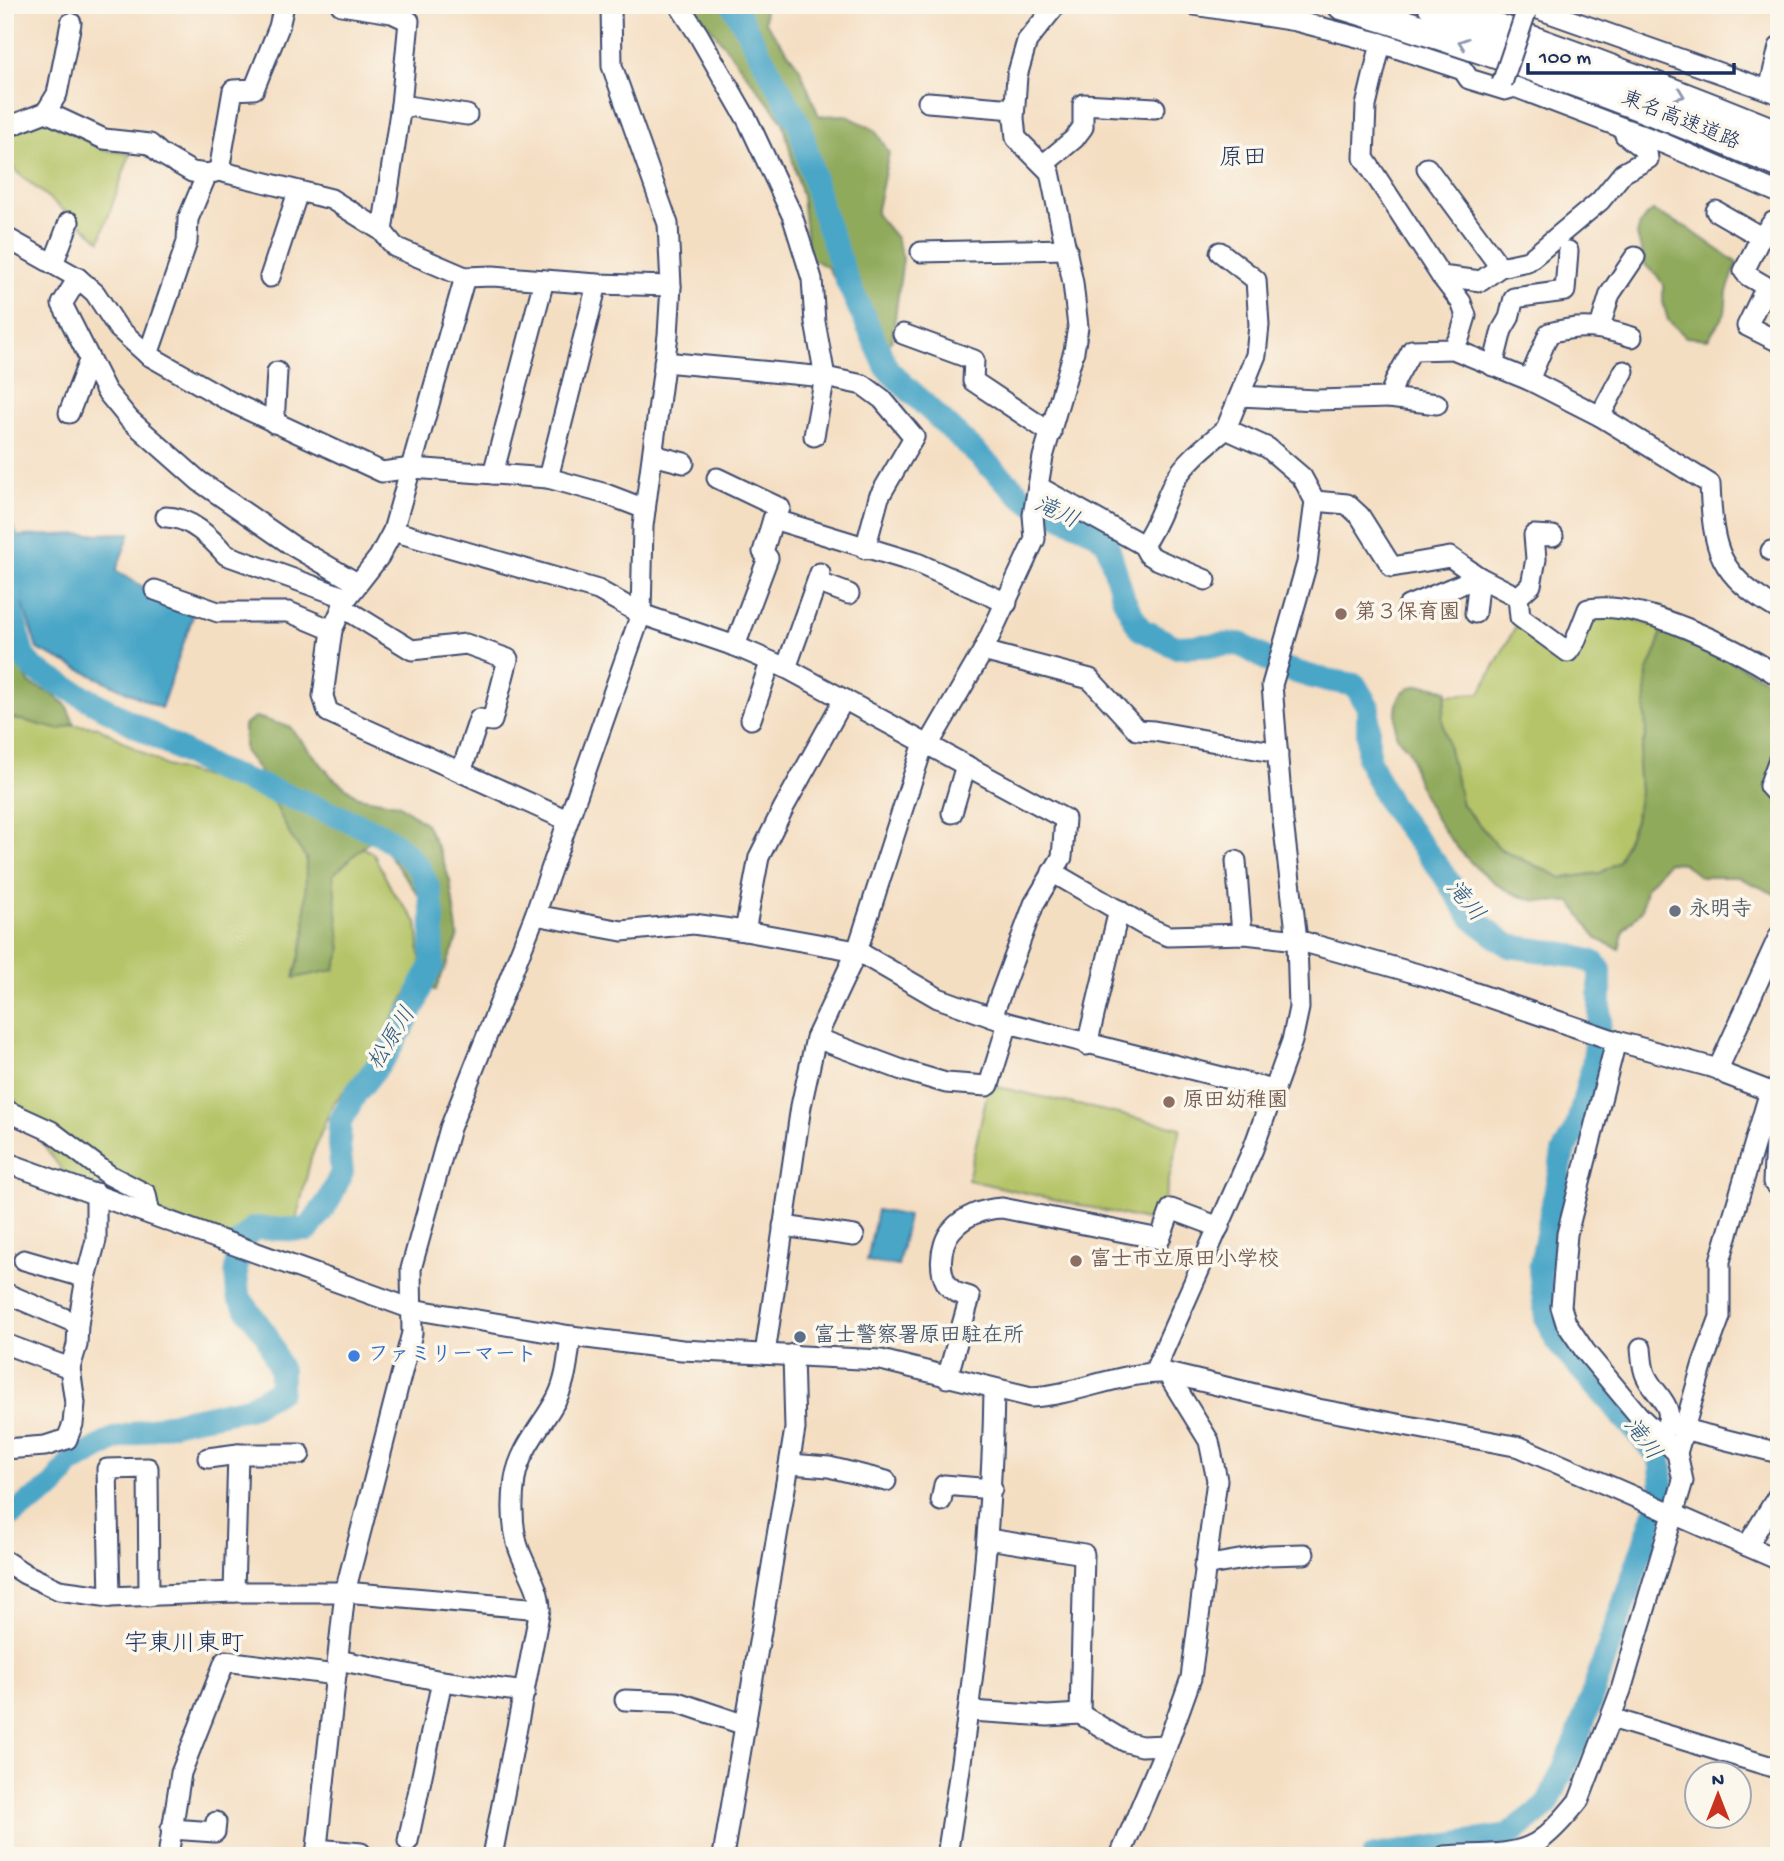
<svg xmlns="http://www.w3.org/2000/svg" width="1784" height="1861" font-family="'Gochi Hand','Klee One',sans-serif">
	<rect width="100%" height="100%" fill="#fbf7ec"/>
	<filter id="ink" filterUnits="userSpaceOnUse"><feTurbulence type="fractalNoise" baseFrequency=".0143" numOctaves="2"/><feDisplacementMap in="SourceGraphic" scale="14" xChannelSelector="R" yChannelSelector="G"/><feConvolveMatrix kernelMatrix="1 2 1 2 8 2 1 2 1" color-interpolation-filters="sRGB"/></filter>
	<filter id="wash" filterUnits="userSpaceOnUse"><feTurbulence type="fractalNoise" baseFrequency=".00686" numOctaves="4" result="noise"/><feDisplacementMap in="SourceGraphic" scale="28" xChannelSelector="R" yChannelSelector="G"/><feGaussianBlur stdDeviation="1.57" result="paint"/><feColorMatrix in="noise" values="0 0 0 0 0 0 0 0 0 0 0 0 0 0 0 0 0 1.4 0 .05"/><feComposite in="paint" operator="in"/></filter>
	<g filter="url(#wash)">
		<rect width="100%" height="100%" fill="#f4dec2"/>
		<g fill="#b5c467" stroke="#687a62" stroke-width="2">
			<polygon points="45,119 104,150 130,154 100,240 12,168 7,130"/>
			<polygon points="1588,609 1661,627 1658,647 1647,675 1646,732 1638,763 1640,792 1635,821 1618,863 1600,873 1562,878 1499,848 1462,805 1440,725 1446,695 1480,693 1518,622 1572,660 1579,657"/>
			<polygon points="5,719 98,727 166,766 231,784 278,803 373,853 393,892 417,922 421,967 371,1059 332,1105 311,1158 296,1221 239,1243 70,1181 16,1108 16,1100 5,1099"/>
			<polygon points="989,1085 1181,1128 1159,1223 968,1180"/>
		</g>
		<g fill="#90aa5c" stroke="#566c5d" stroke-width="2">
			<polygon points="693,5 764,5 765,22 799,67 819,116 845,115 875,130 889,153 876,214 896,238 903,258 892,340 880,352 827,267 809,257 802,197 783,122"/>
			<polygon points="1653,211 1686,227 1737,263 1727,292 1725,313 1708,339 1686,337 1668,320 1663,303 1663,284 1655,273 1646,266 1637,235 1640,224 1646,216"/>
			<polygon points="5,628 29,683 52,694 66,705 74,723 60,730 5,716"/>
			<path d="M1661,631L1707,645L1732,662L1779,686V896L1738,877H1700L1683,863L1668,862L1646,888L1642,910L1624,929L1619,949L1597,939L1571,902C1558,901 1541,903 1528,899C1479,885 1432,824 1416,777C1413,769 1413,759 1409,751C1406,745 1398,741 1396,734C1395,730 1396,723 1396,718C1395,682 1419,681 1447,691L1442,719L1462,805L1501,850L1562,878L1600,873L1618,862L1635,821L1640,792L1638,762L1646,735L1645,714L1647,673L1658,647Z"/>
			<polygon points="256,717 290,727 332,777 358,797 398,804 426,824 441,855 450,881 458,938 435,991 424,978 433,915 375,836 333,875 341,951 334,970 294,978 305,934 306,858 290,835 258,769 244,751 244,725"/>
		</g>
		<g fill="#48a6c7" stroke="#326a92" stroke-width="2">
			<polygon points="130,533 116,571 193,616 161,708 37,649 23,604 20,536"/>
			<polygon points="877,1210 908,1216 898,1266 867,1261"/>
		</g>
		<g fill="none" stroke-linecap="round" stroke-linejoin="round">
			<g stroke="#48a6c7" stroke-width="24">
				<polyline points="733,5 800,126 821,207 847,281 888,370 1026,500 1095,532 1107,543 1124,600 1140,629 1176,647 1240,644 1282,668 1316,678 1355,685 1368,707 1368,759 1390,805 1442,872 1472,918 1509,946 1565,954 1593,962 1600,970 1600,1017 1593,1064 1577,1127 1563,1153 1540,1270 1546,1318 1557,1342 1660,1458 1663,1489 1576,1742 1547,1805 1508,1836 1374,1856"/>
				<polyline points="5,534 12,550 11,608 23,656 35,670 217,770 299,800 381,834 404,852 420,869 429,890 433,915 432,966 422,983 416,1002 403,1026 387,1054 356,1093 340,1122 339,1145 342,1172 329,1200 308,1230 254,1228 239,1243 236,1271 238,1296 267,1336 281,1371 280,1390 248,1408 181,1421 114,1439 70,1464 52,1488 5,1519"/>
			</g>
		</g>
	</g>
	<g filter="url(#ink)">
		<g fill="none" stroke-linecap="round" stroke-linejoin="round">
			<defs>
				<g id="minor">
					<polyline points="341,5 392,13 409,21 401,105 382,231"/>
					<polyline points="679,5 698,34 748,121 792,215 812,279 815,322 825,377 814,436"/>
					<polyline points="1194,5 1296,21 1381,43 1463,70 1469,79 1505,90 1515,87 1665,144 1779,193"/>
					<polyline points="1527,5 1779,94"/>
					<polyline points="1381,43 1366,106 1364,158 1441,276 1461,302 1466,316 1460,336 1453,349 1412,350 1396,379 1389,398 1437,404"/>
					<polyline points="1769,90 1779,47"/>
					<polyline points="928,102 1014,109"/>
					<polyline points="401,105 467,115"/>
					<polyline points="46,112 57,94 71,23"/>
					<polyline points="5,128 46,112 104,139 150,144 161,154 192,172 207,174 219,171 331,199 382,231 395,247 465,277 493,276 597,284 671,286"/>
					<polyline points="1044,164 1074,139 1083,127 1083,104 1155,108"/>
					<polyline points="1427,168 1500,267"/>
					<polyline points="219,171 233,90 254,89 279,27 284,5"/>
					<polyline points="1716,211 1761,237"/>
					<polyline points="1773,222 1761,237 1744,271 1748,276 1779,294"/>
					<polyline points="5,237 78,278 95,293 118,328 148,355 231,402 382,472 412,468 548,478 606,494 645,509"/>
					<polyline points="921,252 1067,249"/>
					<polyline points="1220,252 1256,280 1259,325 1256,355 1226,429"/>
					<polyline points="53,264 69,222"/>
					<polyline points="1441,276 1481,281 1500,267 1528,261 1600,201 1623,173 1648,159 1647,152 1625,135"/>
					<polyline points="270,277 298,192"/>
					<polyline points="465,277 393,531 379,557 347,598 332,630 323,696 328,712 567,820"/>
					<polyline points="78,278 62,304 106,391 129,419 199,481 293,546 357,583"/>
					<polyline points="1766,287 1747,326 1779,342"/>
					<polyline points="1600,327 1610,294 1635,257"/>
					<polyline points="903,334 974,360 973,381 1051,433"/>
					<path d="M1453,349L1529,380L1600,416L1710,484C1713,552 1718,574 1779,610"/>
					<polyline points="148,355 187,242 188,219 207,174"/>
					<polyline points="664,362 825,377 863,385 882,399 914,437 879,497 865,549"/>
					<polyline points="1493,366 1502,330 1509,318 1514,298 1565,291 1568,251"/>
					<path d="M1529,380L1549,333C1582,324 1601,327 1632,337"/>
					<polyline points="1240,396 1316,400 1389,398"/>
					<polyline points="69,413 89,361"/>
					<polyline points="1600,416 1624,371"/>
					<polyline points="274,423 277,372"/>
					<polyline points="653,455 684,463"/>
					<polyline points="493,474 544,280"/>
					<polyline points="548,478 597,284"/>
					<polyline points="717,478 780,508 773,519 763,552 768,558 735,646"/>
					<path d="M1039,487L1143,545C1159,523 1163,503 1175,480C1188,459 1207,445 1226,429L1268,448L1302,477L1315,501L1307,563L1272,685L1283,821L1297,940L1299,1008L1292,1041L1253,1149L1154,1372"/>
					<path d="M1315,501L1347,504L1360,516L1392,567L1450,557L1479,577L1518,597L1520,617L1568,652L1575,642L1588,609C1640,599 1735,648 1779,676"/>
					<path d="M166,517C190,517 211,538 226,555L347,598"/>
					<polyline points="773,519 917,563 1007,603"/>
					<polyline points="393,531 598,590 641,614 735,646 786,668 1065,819 1062,857 1034,904 992,1017"/>
					<polyline points="1143,545 1148,554 1156,559 1206,580"/>
					<polyline points="1771,551 1779,552"/>
					<polyline points="817,582 849,594"/>
					<polyline points="155,590 218,612 289,612 332,630"/>
					<polyline points="1518,597 1531,585 1536,559 1534,535 1553,536"/>
					<polyline points="1408,606 1479,577 1475,613"/>
					<polyline points="342,607 412,650 466,644 508,659 492,721 479,719 461,772"/>
					<polyline points="983,651 1090,679 1137,730 1154,731 1278,753"/>
					<polyline points="786,668 820,573"/>
					<polyline points="751,719 770,663"/>
					<polyline points="1779,759 1769,786 1779,797"/>
					<polyline points="952,813 966,765"/>
					<polyline points="1236,861 1242,934"/>
					<polyline points="1052,872 1147,927 1168,936 1245,934 1297,940 1432,978 1616,1041 1718,1069 1727,1075 1779,1095"/>
					<polyline points="535,915 622,931 693,924 745,931 857,951 938,998 1008,1023 1273,1090"/>
					<polyline points="745,931 759,857 784,807 844,699"/>
					<polyline points="816,1038 902,1070 946,1083 987,1086 989,1085 1008,1023"/>
					<polyline points="1087,1045 1119,910"/>
					<polyline points="1718,1069 1779,936"/>
					<polyline points="1777,1099 1773,1182 1779,1187"/>
					<polyline points="5,1110 51,1131 109,1175 146,1194 150,1214"/>
					<path d="M5,1162L412,1309L571,1336L682,1350L881,1360L1031,1397C1077,1395 1121,1371 1167,1373L1318,1409L1520,1447L1779,1560"/>
					<polyline points="783,1226 854,1236"/>
					<polyline points="24,1260 86,1278"/>
					<polyline points="5,1293 78,1324"/>
					<polyline points="5,1344 70,1368"/>
					<path d="M1641,1348C1642,1357 1642,1368 1646,1376C1656,1398 1681,1407 1661,1435"/>
					<polyline points="765,1354 801,1106 816,1038 857,951 921,752 929,744 983,651 1035,539 1033,515 1043,457 1074,351 1078,327 1073,283 1050,172 1016,138 1014,118 1017,76 1027,41 1056,5"/>
					<path d="M947,1378L970,1297C965,1295 958,1294 954,1291C936,1280 939,1244 952,1230C964,1216 983,1209 1002,1208L1160,1239L1171,1209L1219,1227"/>
					<polyline points="1683,1429 1779,1453"/>
					<polyline points="5,1449 45,1446 67,1439 73,1424 75,1403 70,1368 77,1345 78,1324 86,1278 96,1240 96,1193"/>
					<polyline points="1677,1453 1703,1363 1720,1317 1720,1261 1770,1091"/>
					<polyline points="208,1458 238,1454 300,1454"/>
					<polyline points="790,1464 829,1467 886,1481"/>
					<polyline points="941,1501 944,1485 992,1489"/>
					<polyline points="988,1539 1084,1554 1080,1714"/>
					<polyline points="1747,1546 1779,1494"/>
					<polyline points="5,1561 25,1574 59,1590 110,1597 234,1592 345,1592 540,1609"/>
					<polyline points="1204,1566 1268,1555 1304,1554"/>
					<polyline points="234,1592 238,1454"/>
					<polyline points="110,1597 107,1469 148,1468 149,1596"/>
					<polyline points="338,1660 442,1681 525,1692"/>
					<polyline points="625,1700 677,1702 745,1725"/>
					<polyline points="970,1711 1048,1716 1080,1714 1126,1742 1141,1746 1167,1745"/>
					<polyline points="1611,1718 1779,1769"/>
					<polyline points="171,1829 215,1832 216,1822"/>
					<polyline points="408,1841 442,1681"/>
					<polyline points="317,1849 361,1853"/>
					<polyline points="168,1856 181,1773 225,1661 336,1675"/>
					<polyline points="316,1856 345,1592 412,1333 411,1269 450,1128 535,915 641,614 643,526 668,335 671,286 668,224 612,66 611,5"/>
					<path d="M492,1856L540,1609C540,1585 523,1566 517,1543C512,1523 512,1500 515,1479C520,1448 543,1425 557,1398C567,1379 568,1356 571,1336"/>
					<polyline points="723,1856 795,1429 793,1354"/>
					<path d="M947,1856C971,1701 992,1547 994,1390"/>
					<polyline points="1120,1856 1167,1745 1191,1678 1217,1480 1209,1441 1167,1373"/>
					<path d="M1445,1856C1474,1853 1510,1858 1536,1843C1552,1833 1567,1815 1579,1800L1621,1690L1683,1481L1677,1453L1639,1416L1585,1351L1566,1323L1561,1307L1567,1234L1616,1041"/>
				</g>
				<g id="highway">
					<path d="M1342,5C1491,49 1636,102 1779,163"/>
					<path d="M1432,5C1549,45 1664,88 1779,135"/>
				</g>
			</defs>
			<use href="#minor" stroke="#3c496d" stroke-width="23"/>
			<use href="#highway" stroke="#3c496d" stroke-width="32"/>
			<use href="#minor" stroke="#fff" stroke-width="19"/>
			<use href="#highway" stroke="#fff" stroke-width="28"/>
			<defs>
				<polyline id="minor-bridge" points="1502,83 1526,12"/>
			</defs>
			<use href="#minor-bridge" stroke="#3c496d" stroke-width="23" stroke-linecap="butt"/>
			<use href="#minor-bridge" stroke="#fff" stroke-width="19"/>
		</g>
		<defs><path id="oneway-chevron" d="M-2-3.5L2.5 0L-2 3.5" fill="none" stroke-width="1.6" stroke-linecap="round" stroke-linejoin="round" transform="scale(1.75)"/></defs>
		<g stroke="#8d97ae">
			<use href="#oneway-chevron" transform="translate(1463 43) rotate(-161)"/>
			<use href="#oneway-chevron" transform="translate(1680 95) rotate(21)"/>
		</g>
	</g>
	<g fill="#8d6e63" stroke="#fbf7ec" stroke-width="2.5">
		<circle cx="1341" cy="614" r="7"/>
		<circle cx="1169" cy="1102" r="7"/>
		<circle cx="1076" cy="1261" r="7"/>
	</g>
	<circle fill="#6b7280" stroke="#fbf7ec" stroke-width="2.5" cx="1675" cy="911" r="7"/>
	<circle fill="#5c6f8a" stroke="#fbf7ec" stroke-width="2.5" cx="800" cy="1337" r="7"/>
	<circle fill="#3f7fe0" stroke="#fbf7ec" stroke-width="2.5" cx="354" cy="1356" r="7"/>
	<g text-anchor="middle" dominant-baseline="central" stroke-width="7" stroke-linejoin="round" paint-order="stroke">
		<g font-size="21" fill="#1b2f5e" stroke="#fbf7ec">
			<text transform="translate(1680 122) rotate(22)">東名高速道路</text>
		</g>
		<g font-size="21" font-weight="bold" fill="#785e54" stroke="#fbf7ec" text-anchor="start">
			<text x="1355" y="614">第３保育園</text>
			<text x="1183" y="1102">原田幼稚園</text>
			<text x="1090" y="1261">富士市立原田小学校</text>
		</g>
		<g font-size="21" font-weight="bold" fill="#5b616d" stroke="#fbf7ec" text-anchor="start">
			<text x="1689" y="911">永明寺</text>
		</g>
		<g font-size="21" font-weight="bold" fill="#4e5e75" stroke="#fbf7ec" text-anchor="start">
			<text x="814" y="1337">富士警察署原田駐在所</text>
		</g>
		<g font-size="21" font-weight="bold" fill="#366cbe" stroke="#fbf7ec" text-anchor="start">
			<text x="368" y="1356">ファミリーマート</text>
		</g>
		<g font-size="23" font-style="italic" fill="#2b5983" stroke="#fbf7ec">
			<text transform="translate(1056 514) rotate(25)">滝川</text>
			<text transform="translate(1464 902) rotate(50)">滝川</text>
			<text transform="translate(393 1039) rotate(-58)">松原川</text>
			<text transform="translate(1641 1440) rotate(53)">滝川</text>
		</g>
		<g font-size="24" fill="#1b2f5e" stroke="#fbf7ec">
			<text x="1243" y="159">原田</text>
			<text x="184" y="1645">宇東川東町</text>
		</g>
	</g>
	<rect width="1784" height="1861" fill="none" stroke="#fbf7ec" stroke-width="28"/>
	<g transform="translate(1718 1795)"><circle r="33" fill="#fbf7ec" stroke="#a1a7b3" stroke-width="2"/>
	<path d="M0-5L12 26L0 18L-12 26Z" fill="#c8321e"/>
	<text y="-10" font-size="19" font-weight="bold" text-anchor="middle" fill="#1b2f5e">N</text>
	</g>
	<path d="M1528 63v10h206v-10" fill="none" stroke="#1b2f5e" stroke-width="3.5"/>
	<text x="1539" y="63" font-size="21" fill="#1b2f5e" stroke="#fbf7ec" stroke-width="5" paint-order="stroke">100 m</text>
</svg>
